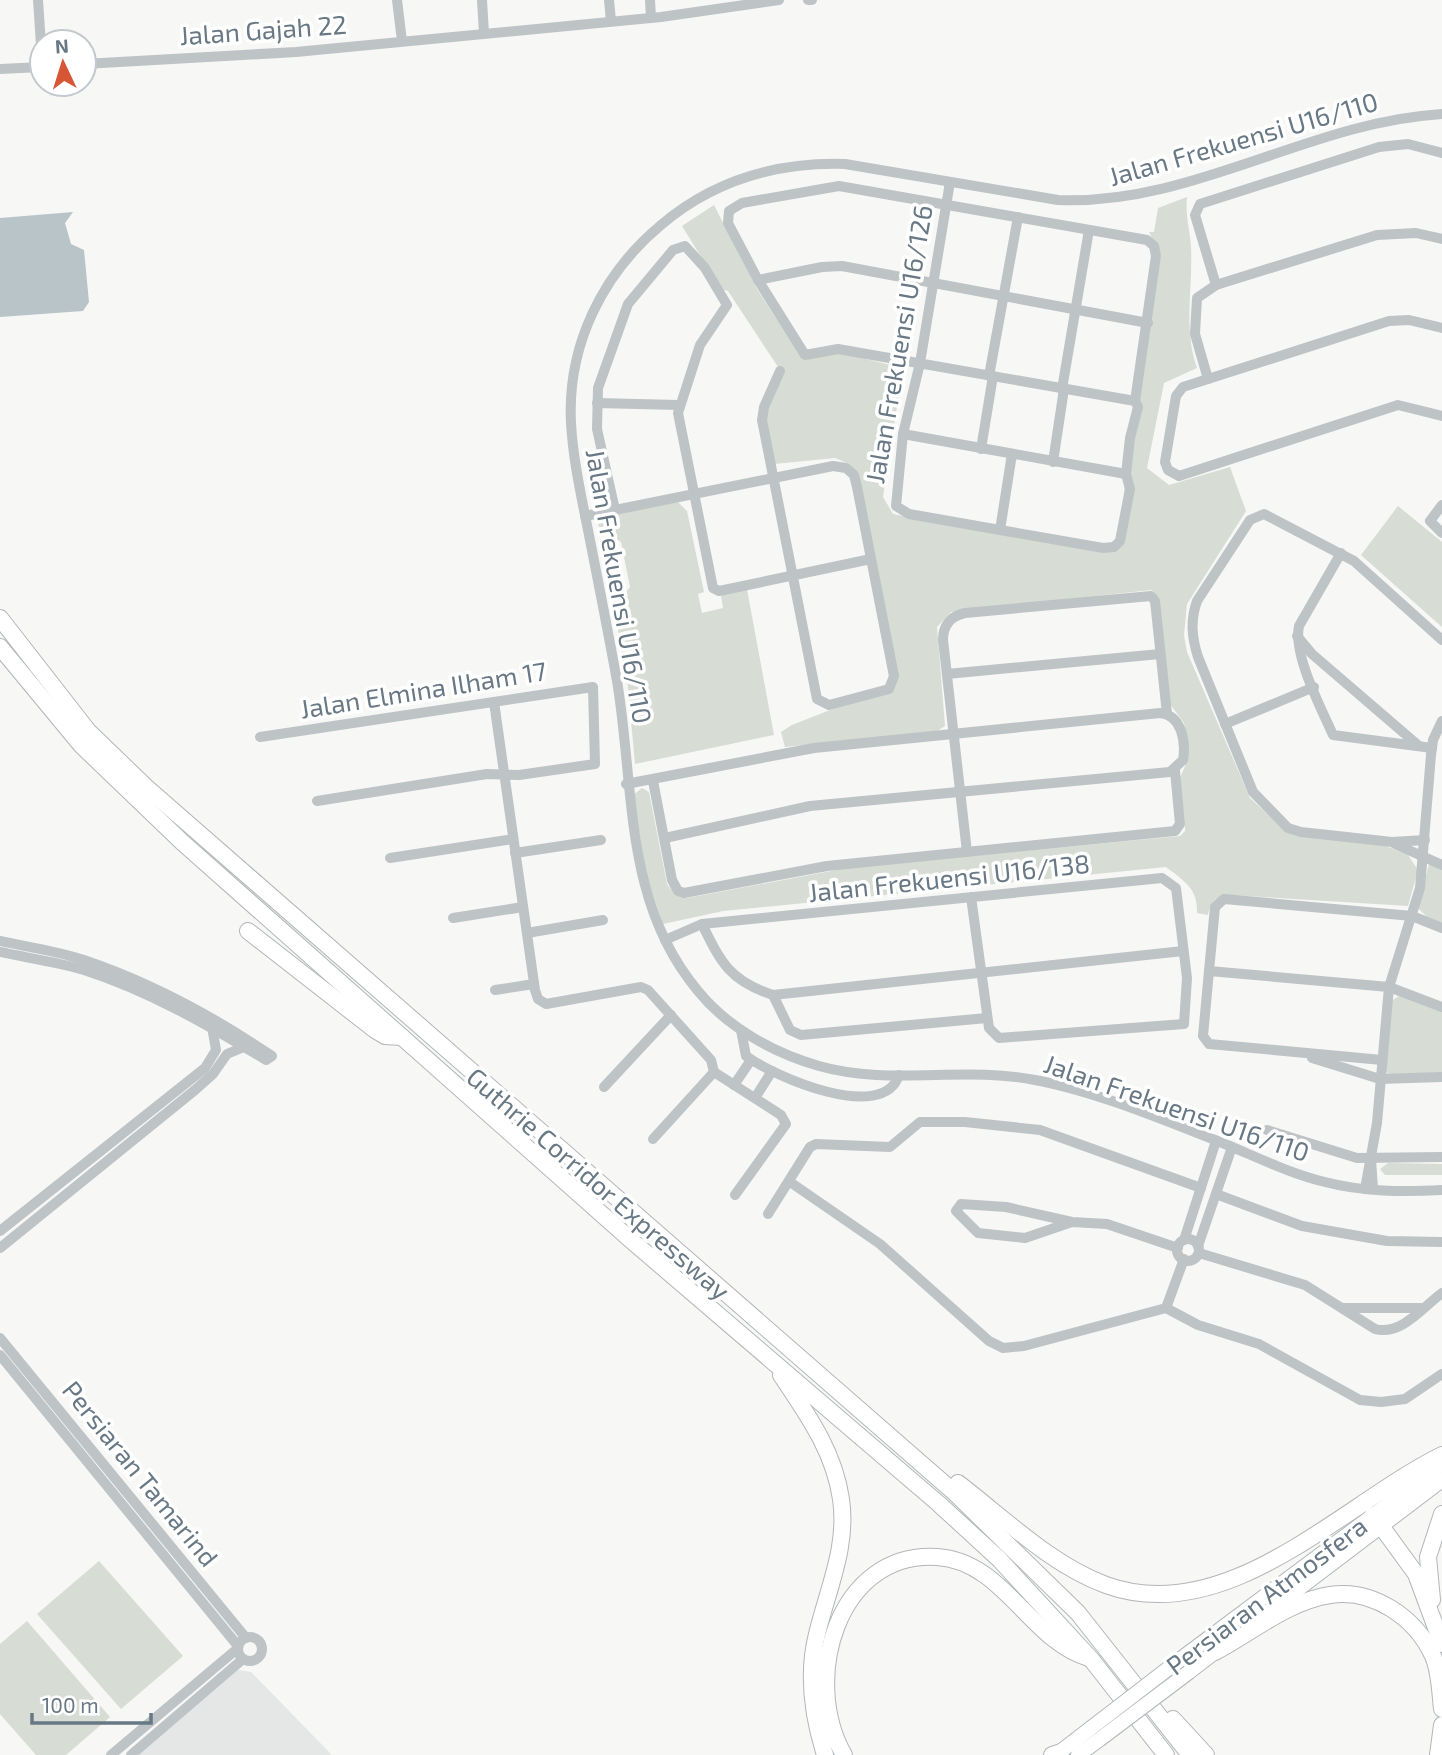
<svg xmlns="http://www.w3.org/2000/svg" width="1442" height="1755" font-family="'Exo 2',sans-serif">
	<rect width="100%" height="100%" fill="#f7f7f5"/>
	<polygon fill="#e5e6e6" points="238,1670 251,1672 332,1755 137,1755"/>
	<g fill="#d7dcd4">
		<path d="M1187,197C1185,215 1190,230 1191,247C1193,289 1183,328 1197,368L1164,383L1147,468L1169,485L1230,467L1246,511L1187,604L1184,635L1187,652L1250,798L1287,832L1381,844L1408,855L1418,870L1408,906L1232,895C1217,896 1211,900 1208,915L1197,913C1198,888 1184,881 1166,867L723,911L663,924L647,878L633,795L642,788L649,792L667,884L675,895L687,898L847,868L1180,836L1185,831V825L1180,778L1188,759L1184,723L1170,704L1154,592L1151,590L951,612L937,627L945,726L937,731L785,747L781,732L792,725L891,686L849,464L835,458L774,464L761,421L778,367L728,291L721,289L682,226L714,205L757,289L803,360L841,353L903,368L883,497L893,514L1103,553L1123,541L1125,474L1161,255L1149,232H1154L1158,208Z"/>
		<polygon points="678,502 687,511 704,592 698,594 702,613 723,608 720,589 746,584 774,735 635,764 628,687 614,608 630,587 621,542 599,527 597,517"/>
		<polygon points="1398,506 1442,542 1442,627 1361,555"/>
		<polygon points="1429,864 1442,869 1442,923 1427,917 1418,908"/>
		<polygon points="1399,996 1442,1011 1442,1073 1389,1075 1386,1071 1391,1001"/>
		<polygon points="1388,1163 1442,1164 1442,1175 1385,1175 1380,1169"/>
		<polygon points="99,1561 183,1656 121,1709 37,1614"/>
		<polygon points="27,1621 110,1717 66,1755 36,1755 0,1714 0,1644"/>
	</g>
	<polygon fill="#b8c4c8" points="73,212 65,223 71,244 84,250 89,302 83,311 0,317 0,218"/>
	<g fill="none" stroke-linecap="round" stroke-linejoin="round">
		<defs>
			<g id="major">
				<polyline points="1256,1621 1442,1480"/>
				<polyline points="1178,1661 1442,1464"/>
				<polyline points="1189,1672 1223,1646"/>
				<polyline points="1056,1755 1091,1728"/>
				<polyline points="1078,1755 1100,1739"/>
			</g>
			<g id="highway">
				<polyline points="0,618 88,731 146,787 955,1493 1078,1613 1190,1755"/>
				<polyline points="0,647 81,745 182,842 632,1241 939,1504 999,1559 1091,1659 1166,1755"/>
				<polyline points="248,931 375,1030 385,1036 402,1037"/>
				<path d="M781,1375C807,1414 834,1451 841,1499C848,1547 828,1588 817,1634C807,1673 813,1717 825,1755"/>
				<path d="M958,1483C1004,1518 1051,1565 1106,1585C1227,1629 1343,1504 1442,1455"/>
				<polyline points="1373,1515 1416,1574 1442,1644"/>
				<polyline points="1432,1600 1428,1557 1442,1514"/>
				<path d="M1215,1652C1251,1633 1289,1601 1330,1595C1373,1588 1416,1618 1433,1656C1440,1672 1440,1692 1442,1709"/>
				<polyline points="1173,1719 1206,1755"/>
				<path d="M844,1755C801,1680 837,1551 937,1557C1004,1561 1030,1641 1089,1658"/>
				<polyline points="1052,1755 1061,1752"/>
				<polyline points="1438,1755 1442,1725"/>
			</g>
		</defs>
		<use href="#major" stroke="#b2b7bb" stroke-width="16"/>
		<use href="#highway" stroke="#b2b6b9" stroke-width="18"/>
		<g stroke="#bec3c6" stroke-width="10">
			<polyline points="38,0 42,60"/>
			<polyline points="397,0 402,41"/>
			<polyline points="482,0 484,33"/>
			<polyline points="609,0 611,21"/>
			<polyline points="650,0 651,18"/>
			<polyline points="808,0 812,0"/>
			<polyline points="84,64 296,52 661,17 779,0"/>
			<polyline points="0,69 42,67"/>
			<path d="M1442,114C1309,122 1192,206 1058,200L845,164C776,162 714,180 661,225C602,274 567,346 571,423C573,459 581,495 588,530C598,581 608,631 617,681C635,788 623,902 698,991C728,1028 774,1053 819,1066C889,1086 964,1066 1035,1080C1094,1091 1159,1118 1215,1140C1251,1154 1287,1173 1325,1182C1363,1192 1403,1192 1442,1190"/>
			<polyline points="758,280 805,355 838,349 1135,401 1138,407 1130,438 1126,474 1130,489 1120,541 1114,547 1103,548 909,514 896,506 903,434 920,363 950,182"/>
			<polyline points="1216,285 1377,235 1416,233 1442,239"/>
			<polyline points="1442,328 1409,320 1389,321 1183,387 1176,396 1165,462 1168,470 1179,476 1398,405 1442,416"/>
			<polyline points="989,376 1018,217"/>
			<polyline points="1208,379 1195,334 1197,298 1216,285 1195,215 1200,204 1379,147 1408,144 1442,153"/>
			<polyline points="1062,389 1089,230"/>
			<polyline points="1135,401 1156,256 1154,246 1147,240 839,186 742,203 729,211 728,223 758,280 822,267 842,266 1148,323"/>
			<polyline points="597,403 678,405"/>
			<polyline points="903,434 1126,474"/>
			<polyline points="981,449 993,376"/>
			<polyline points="1053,462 1064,389"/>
			<polyline points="1442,505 1430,521 1442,533"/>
			<polyline points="615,510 597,429 598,388 628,304 673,250 685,246 705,268 727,305 700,345 678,413 713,588 719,591 871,559"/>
			<polyline points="585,516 833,466 846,468 854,475 857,487 894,676 889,689 829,705 817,699 762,420 764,407 780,371"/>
			<polyline points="1000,530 1012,454"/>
			<path d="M1341,553L1299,626C1293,655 1321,708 1333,735L1432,748"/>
			<polyline points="1297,636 1312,654 1419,746"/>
			<polyline points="947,674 1160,654"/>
			<polyline points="494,702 535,990 538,999 546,1004 641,987 648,990 711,1060 714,1072 781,1115 786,1124 735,1195"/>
			<polyline points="1225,724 1314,687"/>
			<polyline points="260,737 593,687 595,764 519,775 487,774 317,801"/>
			<polyline points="653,781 672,880 678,891 684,893 827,866 1175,831 1180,824 1175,771"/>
			<path d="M626,784L814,748L1160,713C1182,715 1186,742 1183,760L1170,772L810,806L665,838"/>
			<path d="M1425,840L1392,842L1301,832L1288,828L1253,792L1198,657C1192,638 1190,621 1197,601L1250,520L1264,514L1354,561L1442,640"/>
			<polyline points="1395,844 1442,865"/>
			<path d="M967,852L943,640C943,626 950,616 965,613L1151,596L1155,601L1167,714"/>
			<polyline points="515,853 601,840"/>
			<polyline points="390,858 513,839"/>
			<polyline points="453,918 523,907"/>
			<path d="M702,924C721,963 730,981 773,995L790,1030L801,1035L987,1018"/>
			<polyline points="1442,928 1412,916 1224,899 1215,907 1209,971 1389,987 1442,1007"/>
			<polyline points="527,933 603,920"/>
			<polyline points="665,940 702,924 1162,878 1176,888 1187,978 1184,1024 999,1038 989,1028 971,897"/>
			<path d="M0,941C28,947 57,951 84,960C152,983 213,1016 272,1056L266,1060C208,1025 149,991 84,970C57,962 28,958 0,952"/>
			<polyline points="1209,971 1203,1036 1209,1044 1382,1060"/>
			<polyline points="495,990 534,984"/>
			<polyline points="773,995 1183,951"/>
			<path d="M741,1030L746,1056C775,1077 883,1124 899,1075"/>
			<polyline points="1312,1058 1380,1079 1442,1077"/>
			<polyline points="734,1085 751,1060"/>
			<polyline points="604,1087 671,1015"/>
			<polyline points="755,1098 772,1071"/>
			<polyline points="1267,1130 1357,1158 1442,1157"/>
			<polyline points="653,1139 714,1072"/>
			<polyline points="1371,1159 1373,1189"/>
			<polyline points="790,1182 880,1244 989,1341 1003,1348 1024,1346 1166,1308"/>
			<polyline points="1365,1189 1377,1123 1389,987 1420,888 1431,755 1433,740 1442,721"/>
			<polyline points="1216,1194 1302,1226 1387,1241 1442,1242"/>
			<polyline points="768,1214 810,1147 816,1144 890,1147 920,1122 965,1122 1040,1130 1201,1188"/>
			<polyline points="1072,1222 1025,1238 978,1233 956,1211 961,1204 1006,1207 1072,1222 1107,1224 1178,1248"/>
			<polyline points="0,1231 205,1068 216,1050 212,1027"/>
			<circle cx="1188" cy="1250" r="11"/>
			<polyline points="1184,1240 1216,1141"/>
			<polyline points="1198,1246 1232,1147"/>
			<polyline points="0,1248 195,1090 213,1074 227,1054 244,1047"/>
			<path d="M1199,1253L1305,1285L1375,1329C1401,1336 1422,1308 1442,1293"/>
			<polyline points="1166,1308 1198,1325 1259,1344 1360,1400 1381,1402 1405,1399 1442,1374"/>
			<polyline points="1166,1308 1184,1259"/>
			<polyline points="1343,1308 1421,1308"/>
			<polyline points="0,1338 246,1638"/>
			<polyline points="0,1355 238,1646"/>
			<circle cx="250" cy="1649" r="12"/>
			<polyline points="111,1755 237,1649"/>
			<polyline points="131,1755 243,1659"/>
		</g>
		<use href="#major" stroke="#fff" stroke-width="14"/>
		<use href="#highway" stroke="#fff" stroke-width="16"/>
		<defs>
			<g id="major-bridge">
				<polyline points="1091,1728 1178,1661"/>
				<polyline points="1100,1739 1189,1672"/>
			</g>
		</defs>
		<use href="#major-bridge" stroke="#b2b7bb" stroke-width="16" stroke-linecap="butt"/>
		<use href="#major-bridge" stroke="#fff" stroke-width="14"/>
	</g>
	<g text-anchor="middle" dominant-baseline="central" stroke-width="7" stroke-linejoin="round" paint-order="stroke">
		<g font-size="26" fill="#687884" stroke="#fff">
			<text transform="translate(263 29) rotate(-4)">Jalan Gajah 22</text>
			<text transform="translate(1243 138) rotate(-16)">Jalan Frekuensi U16/110</text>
			<text transform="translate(898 344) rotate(-80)">Jalan Frekuensi U16/126</text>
			<text transform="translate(620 586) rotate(80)">Jalan Frekuensi U16/110</text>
			<text transform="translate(423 689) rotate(-9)">Jalan Elmina Ilham 17</text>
			<text transform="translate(949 877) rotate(-6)">Jalan Frekuensi U16/138</text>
			<text transform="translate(1177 1107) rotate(19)">Jalan Frekuensi U16/110</text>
			<text transform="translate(599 1183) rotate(41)">Guthrie Corridor Expressway</text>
			<text transform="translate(141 1473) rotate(51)">Persiaran Tamarind</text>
			<text transform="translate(1266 1595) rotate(-37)">Persiaran Atmosfera</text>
		</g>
	</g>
	<g transform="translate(63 63) rotate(356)"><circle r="33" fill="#ffffff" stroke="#c3c9ce" stroke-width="2"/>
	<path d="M0-5L12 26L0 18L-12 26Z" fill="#d75635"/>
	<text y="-10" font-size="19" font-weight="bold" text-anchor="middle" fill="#687884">N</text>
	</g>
	<path d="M32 1713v10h119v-10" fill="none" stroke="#687884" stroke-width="3.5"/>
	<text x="42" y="1713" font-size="21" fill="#687884" stroke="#ffffff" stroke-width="5" paint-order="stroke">100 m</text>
</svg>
